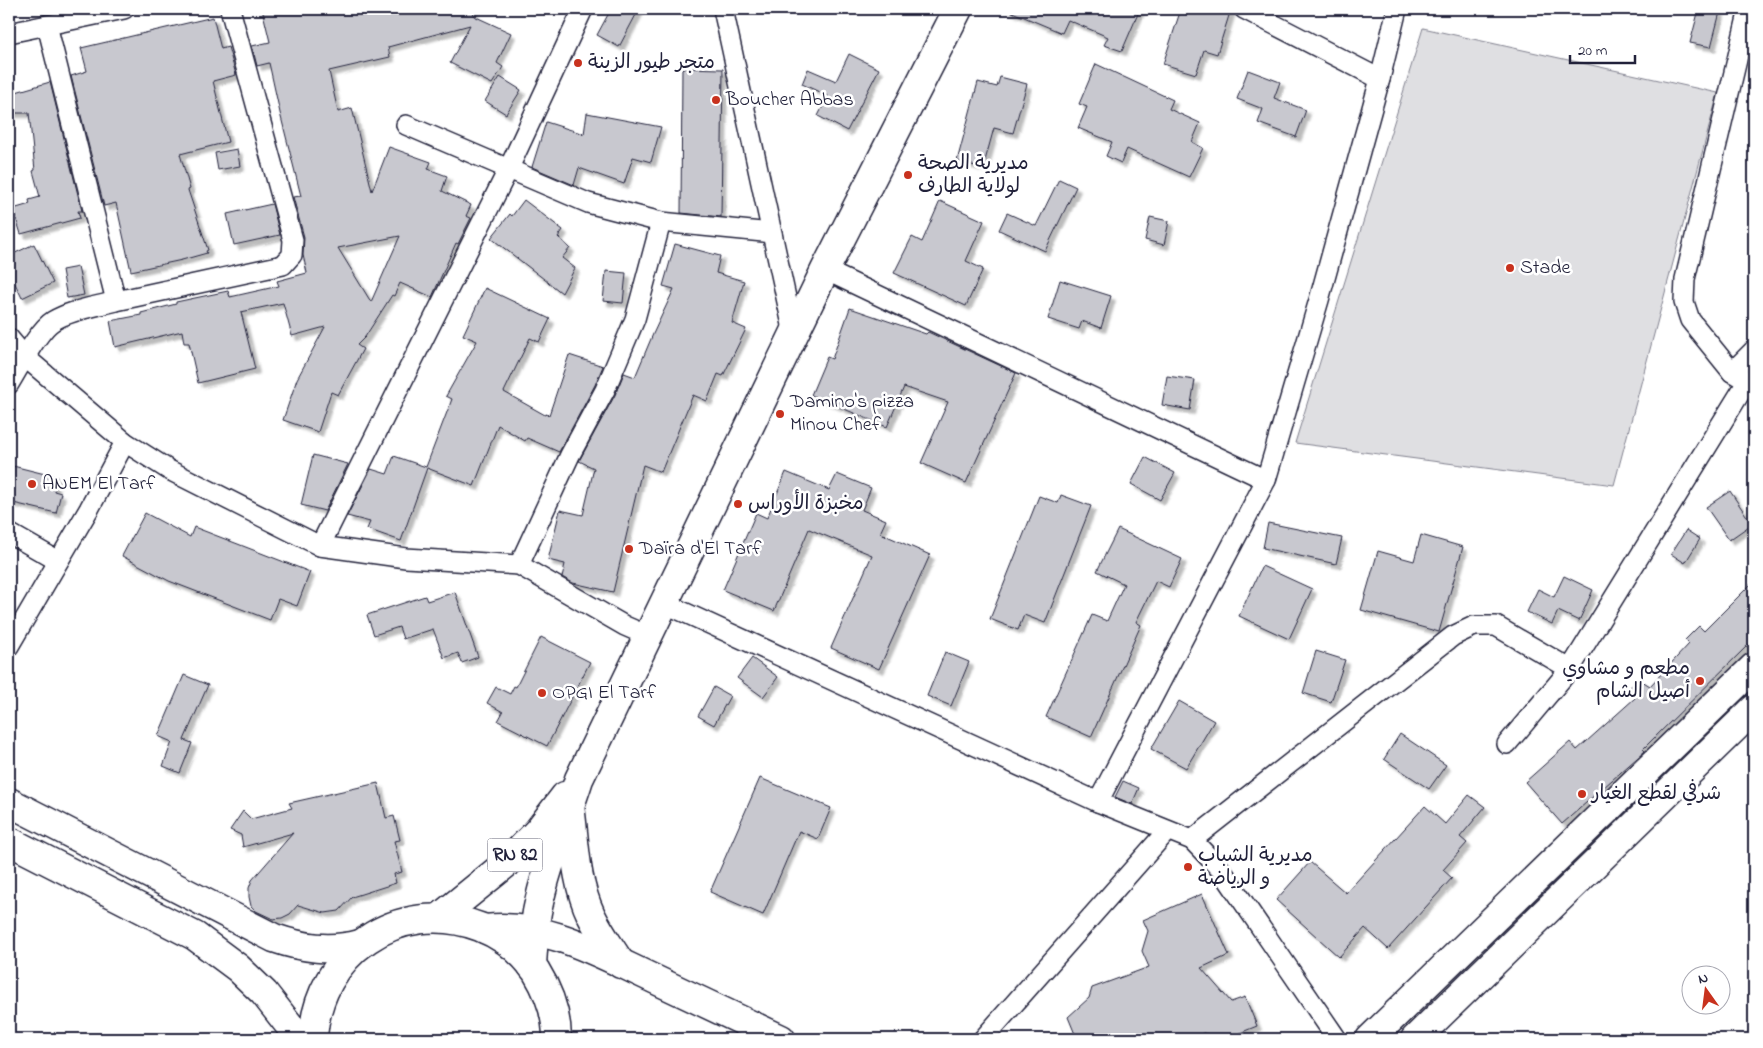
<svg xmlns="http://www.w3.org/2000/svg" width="1763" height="1048" font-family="'Indie Flower','Playpen Sans Arabic',sans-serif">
	<defs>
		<filter id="shadow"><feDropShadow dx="4.5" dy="4.5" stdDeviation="1" flood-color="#0004"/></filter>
	</defs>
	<rect width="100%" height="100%" fill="#fff"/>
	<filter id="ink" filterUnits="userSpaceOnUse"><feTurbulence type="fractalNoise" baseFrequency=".02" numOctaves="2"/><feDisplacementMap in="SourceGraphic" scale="10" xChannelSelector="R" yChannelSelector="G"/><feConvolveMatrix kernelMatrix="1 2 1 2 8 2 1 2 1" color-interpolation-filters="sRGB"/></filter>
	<g filter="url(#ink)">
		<polygon fill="#dfdfe2" stroke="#80808e" points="1423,28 1718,93 1614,485 1295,443"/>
		<g fill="#c8c8cf" stroke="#22223b" fill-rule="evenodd" filter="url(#shadow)">
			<path d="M262,9H473L474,16L511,33L497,63L503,67L492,84L450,63L470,25L388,47L390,57L329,71L338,112L352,108L372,191L389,147L431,162L428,169L447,176L442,191L471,205L466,216L471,218L458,244L456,243L432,297L400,283L394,296L392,295L365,337L357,345L363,349L338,395L331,392L318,432L283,420L297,379L325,327L292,336L283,303L241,312L255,369L198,383L189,343H184L182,331L115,347L110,321L141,315V313L176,304V302L228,291L230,297L279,286L277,281L307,273L303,255L304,237L293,197L301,196L280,113L269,63L257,66L252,46L270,42ZM400,236L371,302L338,248Z"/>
			<polygon points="611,9 639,9 619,47 597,35"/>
			<polygon points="1005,9 1140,9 1122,51 1104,45 1108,37 1068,20 1062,33"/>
			<polygon points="1181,9 1231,9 1217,54 1204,50 1196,74 1163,64"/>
			<polygon points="1699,9 1720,12 1711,47 1690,43"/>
			<polygon points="213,17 221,49 228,47 235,71 236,75 213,81 228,142 180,154 190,189 188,190 208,250 206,251 207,253 182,260 131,271 116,203 104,206 71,76 87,71 81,48"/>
			<polygon points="849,54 879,69 847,131 818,116 828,96 802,84 808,69 836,81"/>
			<polygon points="1096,64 1173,100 1169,109 1200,123 1192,142 1203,148 1189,177 1127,149 1121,163 1106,156 1112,142 1078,128 1087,107 1079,104"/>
			<polygon points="682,68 723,69 721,217 681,213"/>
			<polygon points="1248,70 1280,82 1274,98 1306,110 1296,137 1258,123 1263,109 1237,99"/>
			<polygon points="500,77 521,90 506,114 485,101"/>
			<polygon points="1000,77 1027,84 1013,133 994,128 983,168 957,161 978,82 997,87"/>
			<polygon points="50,82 82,211 78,211 80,218 21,234 13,209 30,204 29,200 40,197 33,171 35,170 29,113 9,113 9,94"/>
			<polygon points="587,113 661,127 651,162 633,157 624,184 579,168 574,185 532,167 546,122 584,134"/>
			<polygon points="237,149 240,166 218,170 215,153"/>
			<polygon points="1059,179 1076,187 1045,251 999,230 1007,213 1036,226"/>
			<polygon points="524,200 563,230 558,237 570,248 562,258 575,268 562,293 491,238 510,214 512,216"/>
			<polygon points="940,201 984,221 966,261 983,269 966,306 894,273 912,237 922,242"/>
			<polygon points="272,204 280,235 234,245 227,214"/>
			<polygon points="1150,217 1169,221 1164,245 1145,240"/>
			<polygon points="34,244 53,283 22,298 9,271 9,256"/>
			<polygon points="675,244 720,256 716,273 744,281 732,323 746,329 723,376 718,374 707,401 693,395 661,472 643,465 613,592 573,583 562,577 565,564 548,560 560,510 583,515 594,468 579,461 615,395 624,373 635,377 653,334 674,289 663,286"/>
			<polygon points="78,267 84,295 67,298 62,270"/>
			<polygon points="606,271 626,273 623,303 603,301"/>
			<polygon points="1060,280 1111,296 1101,328 1082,321 1079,329 1048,319"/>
			<polygon points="485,288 550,319 539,342 530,338 504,392 545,415 546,414 549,415 569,355 603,366 595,385 559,452 527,438 525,441 498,425 474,486 427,468 401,541 367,529 370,522 347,516 371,469 387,474 394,456 426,467 452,399 446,396 477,341 463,335"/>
			<polygon points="850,308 926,334 928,332 1016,373 966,483 921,463 948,402 904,387 887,427 811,395 827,357 832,359"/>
			<polygon points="1167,376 1195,380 1190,410 1162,405"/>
			<polygon points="313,455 348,464 325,511 301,505"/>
			<polygon points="1145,457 1175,473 1160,500 1131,484"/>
			<polygon points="9,465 57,477 54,491 61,493 56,513 9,502"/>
			<polygon points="786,472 829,490 837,474 871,488 862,510 886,520 880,533 930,555 879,669 831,648 872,555 809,529 774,611 723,590 756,513 767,518"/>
			<polygon points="1730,491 1752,524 1729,540 1706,507"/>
			<polygon points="1061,495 1091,506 1045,623 1024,615 1018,630 990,619 1039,496 1058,503"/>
			<polygon points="145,513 190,537 194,527 310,572 297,606 278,599 270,620 169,581 122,556"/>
			<polygon points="1268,523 1342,538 1336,564 1263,548"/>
			<polygon points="1118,529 1182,559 1169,587 1156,581 1136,622 1141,625 1091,737 1046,717 1092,615 1107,621 1124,584 1097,571"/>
			<polygon points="1686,530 1700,539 1685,563 1671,554"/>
			<polygon points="1421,535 1463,547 1439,632 1361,610 1378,551 1414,561"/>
			<polygon points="1262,566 1312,589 1289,639 1239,616"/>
			<polygon points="1564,576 1593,590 1579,621 1558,611 1552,624 1527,612 1538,589 1554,597"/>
			<polygon points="1754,581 1754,639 1643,749 1645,751 1562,824 1525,782 1570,742 1577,750 1635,698 1627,690 1639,679 1650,686 1689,644 1685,640 1699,626 1704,631"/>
			<polygon points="455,592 478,657 462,663 458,653 444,658 433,629 403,639 399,627 374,635 367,615 425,596 427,601"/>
			<polygon points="541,637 590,662 547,746 498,721 503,712 487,703 496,687 510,694 514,686 516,687"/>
			<polygon points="1316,651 1345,660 1331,702 1303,693"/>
			<polygon points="945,652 969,662 951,706 927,696"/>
			<polygon points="752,658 778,677 763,697 737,678"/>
			<polygon points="184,675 208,685 184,740 192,743 180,773 163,766 172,742 158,736"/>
			<polygon points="714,687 730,696 714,725 698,716"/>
			<polygon points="1179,701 1214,721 1186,768 1151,749"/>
			<polygon points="1400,734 1446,765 1429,789 1384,759"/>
			<polygon points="760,778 831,808 818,839 799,831 763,915 710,892"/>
			<polygon points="1123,781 1139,788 1132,804 1115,797"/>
			<polygon points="378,783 386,818 394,816 400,840 394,841 402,872 394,874 396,883 352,897 339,911 325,913 298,905 290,914 282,918 273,919 256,911 251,906 249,897 249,888 252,880 293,833 243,847 241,835 230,830 243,811 251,819 292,808 289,803"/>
			<polygon points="1469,795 1485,807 1460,837 1467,843 1443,870 1452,878 1388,949 1365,928 1339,957 1276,900 1310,862 1346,893 1425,806 1445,824"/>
			<polygon points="1202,894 1229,955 1201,968 1231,1002 1245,997 1257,1026 1225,1039 1203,1033 1196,1039 1077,1039 1068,1017 1089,998 1092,988 1149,967 1142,951 1148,931 1143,920"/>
		</g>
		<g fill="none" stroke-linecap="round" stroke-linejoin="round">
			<defs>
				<g id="street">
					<polyline points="723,9 794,334"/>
					<polyline points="1244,9 1380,79"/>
					<polyline points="1749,9 1685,279 1684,302 1690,320 1732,372 1754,385"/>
					<polyline points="47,25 116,301 283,265 292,255 293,240 230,9"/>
					<polyline points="9,33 124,9"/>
					<polyline points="406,125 588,203 661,222 772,233"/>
					<polyline points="825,270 1266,480"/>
					<polyline points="9,338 25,357 125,442 169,470 320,546 406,558 519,565 625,626 648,636"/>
					<polyline points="1732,372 1754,350"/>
					<path d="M9,384C19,368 38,330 53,321C71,310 95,307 116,301"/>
					<polyline points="9,533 58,561"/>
					<polyline points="320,546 508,170 583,9"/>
					<polyline points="519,565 570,455 605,390 635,319 661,222"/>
					<polyline points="664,603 1098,802 1192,840 1222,871 1337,1039"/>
					<polyline points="9,646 89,509 125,442"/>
					<polyline points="1507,744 1570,669 1747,382"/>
					<polyline points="1098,802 1266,480 1319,300 1380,79 1397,9"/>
					<polyline points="1192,840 1453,636 1474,626 1496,626 1570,669"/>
					<polyline points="983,1039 1167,831"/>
				</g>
				<g id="primary">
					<polyline points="439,918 508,862 538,831 565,796"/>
					<path d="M532,966C533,948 534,930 537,912C546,866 565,823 579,779L825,270L958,9"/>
				</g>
				<g id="highway">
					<path d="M9,802L274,938C303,948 330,952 360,944"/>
					<path d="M570,806C575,842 575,882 591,915C599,932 611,948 621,964"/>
					<polyline points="9,841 195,936 238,968 264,993 300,1039"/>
					<path d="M485,929C547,922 600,954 654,979C696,999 738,1019 781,1039"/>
					<path d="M313,1039C317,954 398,896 480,927C503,936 522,951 536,971C549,992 557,1015 557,1039"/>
					<polyline points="1370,1039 1754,667"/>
					<polyline points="1415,1039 1754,709"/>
				</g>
			</defs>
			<use href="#street" stroke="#22223b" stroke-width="22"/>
			<use href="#primary" stroke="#22223b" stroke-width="31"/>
			<use href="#highway" stroke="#22223b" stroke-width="31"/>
			<use href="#street" stroke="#fff" stroke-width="19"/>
			<use href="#primary" stroke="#fff" stroke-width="28"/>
			<use href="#highway" stroke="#fff" stroke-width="28"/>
		</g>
	</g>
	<g fill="#c8321e" stroke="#fff" stroke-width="2">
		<circle cx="578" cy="63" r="5"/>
		<circle cx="716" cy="100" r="5"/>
		<circle cx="908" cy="175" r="5"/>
		<circle cx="1510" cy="268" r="5"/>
		<circle cx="780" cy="414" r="5"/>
		<circle cx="32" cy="484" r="5"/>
		<circle cx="738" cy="504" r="5"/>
		<circle cx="629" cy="549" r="5"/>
		<circle cx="1700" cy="681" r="5"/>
		<circle cx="542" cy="693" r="5"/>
		<circle cx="1582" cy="794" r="5"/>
		<circle cx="1188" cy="867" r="5"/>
	</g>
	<g text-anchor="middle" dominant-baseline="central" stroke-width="5" stroke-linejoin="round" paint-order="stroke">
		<rect fill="#fff" stroke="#646476" stroke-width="1" x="487.5" y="838.5" width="55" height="33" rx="4"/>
		<g font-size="19" font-weight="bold" fill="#22223b">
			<text x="515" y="855">RN 82</text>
		</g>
		<g font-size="20" fill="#22223b" stroke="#fff" text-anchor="start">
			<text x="588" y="63">متجر طيور الزينة</text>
			<text x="726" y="100">Boucher Abbas</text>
			<text x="918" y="164">مديرية الصحة<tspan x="918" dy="23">لولاية الطارف</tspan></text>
			<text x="1520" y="268">Stade</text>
			<text x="790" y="402">Damino's pizza<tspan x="790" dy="23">Minou Chef</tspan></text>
			<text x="42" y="484">ANEM El Tarf</text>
			<text x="748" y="504">مخبزة الأوراس</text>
			<text x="639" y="549">Daïra d'El Tarf</text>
			<text x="1690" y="669" text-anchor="end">مطعم و مشاوي<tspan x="1690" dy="23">أصيل الشام</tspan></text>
			<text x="552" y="693">OPGI El Tarf</text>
			<text x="1592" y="794">شرفي لقطع الغيار</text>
			<text x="1198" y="856">مديرية الشباب<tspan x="1198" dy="23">و الرياضة</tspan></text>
		</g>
	</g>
	<rect width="1763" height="1048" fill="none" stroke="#fff" stroke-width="30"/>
	<rect x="15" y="15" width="1733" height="1018" fill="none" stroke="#22223b" stroke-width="2" filter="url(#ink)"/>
	<g transform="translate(1706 990) rotate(346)"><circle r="24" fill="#ffffff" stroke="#a7a7b1"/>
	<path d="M0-4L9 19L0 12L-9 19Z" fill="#c8321e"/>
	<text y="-8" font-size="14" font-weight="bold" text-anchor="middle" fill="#22223b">N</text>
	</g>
	<path d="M1570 55v8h65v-8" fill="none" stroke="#22223b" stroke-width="2.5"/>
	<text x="1578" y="55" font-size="15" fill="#22223b" stroke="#ffffff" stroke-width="4" paint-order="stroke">20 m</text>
</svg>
